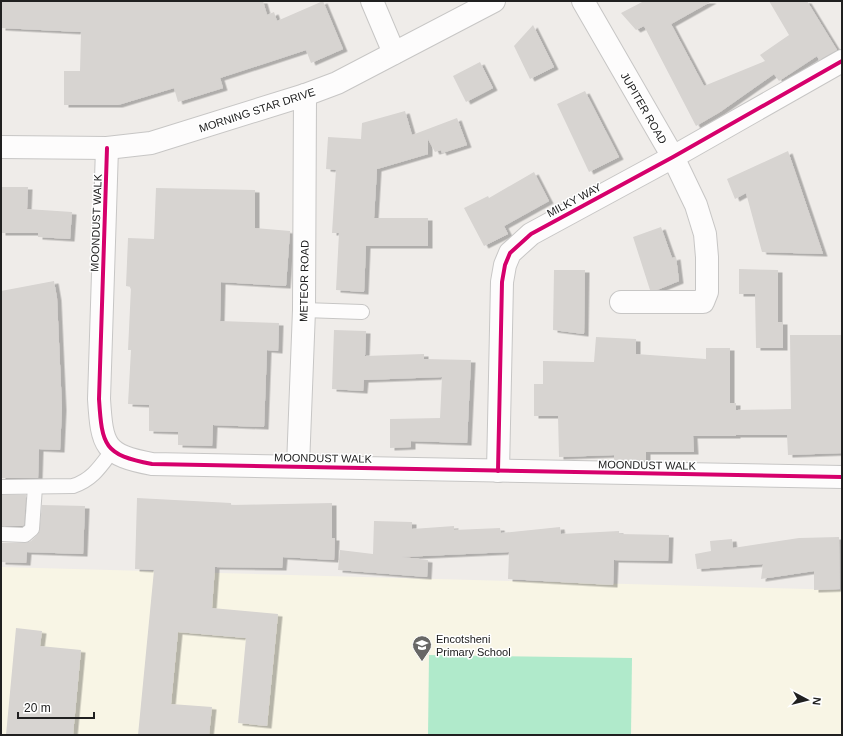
<svg xmlns="http://www.w3.org/2000/svg" width="843" height="736" font-family="Arial,sans-serif">
	<defs>
		<filter id="shadow"><feDropShadow dx="4.5" dy="2.5" stdDeviation="0" flood-color="#0004"/></filter>
	</defs>
	<rect width="100%" height="100%" fill="#efece9"/>
	<polygon fill="#f8f5e5" points="1,567 842,590 842,735 1,735"/>
	<polygon fill="#b0eacb" points="429,655 632,658 631,735 428,735"/>
	<g fill="#d7d4d1" filter="url(#shadow)">
		<polygon points="1,1 263,1 267,15 274,12 277,21 323,1 343,49 311,63 306,50 220,78 223,88 178,102 174,88 118,105 64,105 64,71 80,71 81,32 1,28"/>
		<polygon points="644,1 712,1 671,24 704,86 765,61 760,55 789,35 769,1 807,1 837,50 819,60 817,56 779,81 774,74 720,112 696,126 644,26 636,30 621,13"/>
		<polygon points="533,25 554,67 530,79 514,46"/>
		<polygon points="480,62 493,88 466,102 453,76"/>
		<polygon points="585,91 619,157 589,172 557,104"/>
		<polygon points="405,111 412,135 457,118 467,145 442,153 441,150 435,152 428,139 428,154 377,169 374,218 428,218 428,246 366,246 364,292 336,290 339,233 332,233 336,170 326,169 328,137 361,139 362,123"/>
		<polygon points="788,151 823,254 762,252 746,193 735,199 727,179"/>
		<polygon points="534,172 549,201 504,226 508,234 484,246 464,208 488,196 489,198"/>
		<polygon points="1,187 28,187 27,209 72,212 70,239 38,237 38,233 1,233"/>
		<polygon points="156,188 255,190 255,228 290,231 286,286 221,282 220,321 279,323 278,351 267,350 264,427 213,425 212,446 178,445 178,432 149,431 149,405 128,404 131,350 128,350 131,287 126,286 128,238 154,239"/>
		<polygon points="661,227 672,258 676,257 679,281 657,290 650,290 633,237"/>
		<polygon points="739,269 778,270 778,322 783,322 783,348 756,348 755,294 739,294"/>
		<polygon points="554,270 585,270 584,334 553,330"/>
		<polygon points="54,281 57,298 62,408 60,450 39,449 38,478 1,478 1,291"/>
		<polygon points="334,330 366,331 365,356 424,354 424,359 471,360 467,443 411,441 411,447 390,448 390,419 440,418 442,377 364,380 363,391 332,389"/>
		<polygon points="790,335 842,335 842,453 788,455 787,435 736,435 736,436 693,436 694,452 646,452 646,461 614,460 614,455 559,457 558,416 534,416 534,384 543,384 543,361 594,362 596,337 636,339 636,354 706,359 706,348 730,348 730,403 736,403 736,410 791,409"/>
		<polygon points="1,495 26,495 24,525 22,526 1,526"/>
		<polygon points="137,498 231,503 231,505 332,503 332,538 335,538 334,560 283,557 282,568 215,567 212,608 278,614 267,726 238,723 246,638 178,632 171,704 212,707 209,735 138,735 154,570 135,569"/>
		<polygon points="42,505 85,506 83,554 27,552 26,563 1,562 1,543 25,543 31,541 39,533"/>
		<polygon points="374,521 412,522 412,529 454,526 454,530 500,528 501,533 560,527 561,534 619,531 619,534 669,535 668,561 614,560 613,585 508,579 509,552 402,557 428,560 427,577 338,570 340,550 373,554"/>
		<polygon points="839,537 840,589 814,590 814,571 761,579 763,564 697,569 695,554 711,551 710,541 732,539 733,548 799,538"/>
		<polygon points="16,628 42,631 40,646 81,650 73,735 6,735"/>
	</g>
	<g fill="none" stroke-linecap="round" stroke-linejoin="round">
		<defs>
			<g id="lane">
				<polyline points="304,310 362,312"/>
				<path d="M1,487L73,486C92,480 100,467 112,451"/>
				<polyline points="1,534 25,535 32,529 35,487"/>
			</g>
			<g id="street">
				<polyline points="372,1 394,53"/>
				<polyline points="583,1 673,157 696,205 705,234 707,257 707,292 703,302 621,302"/>
				<polyline points="1,147 107,148 151,143 305,95 337,83 494,1"/>
				<path d="M107,148L99,399C102,446 104,455 152,464L842,477"/>
				<polyline points="298,466 304,310 305,95"/>
				<polyline points="498,471 502,282 505,265 510,253 531,234 673,157 842,61"/>
			</g>
		</defs>
		<use href="#lane" stroke="#c7c6c5" stroke-width="16"/>
		<use href="#street" stroke="#c7c6c5" stroke-width="24"/>
		<use href="#lane" stroke="#fdfcfc" stroke-width="14"/>
		<use href="#street" stroke="#fdfcfc" stroke-width="22"/>
		<defs>
			<g id="cycleway">
				<path d="M107,148L99,399C102,446 104,455 152,464L842,477"/>
				<polyline points="498,471 502,282 505,265 510,253 531,234 673,157 842,61"/>
			</g>
		</defs>
		<use href="#cycleway" stroke="#fff" stroke-width="6"/>
		<use href="#cycleway" stroke="#d6006c" stroke-width="4"/>
	</g>
	<defs>
		<symbol id="school-pin" viewBox="-11 -11 22 30"><path d="M0 17L-7.5 6A9.5 9.5 0 1 1 7.5 6Z" fill="#686766" stroke="#fff"/><path d="M0-5L7-2L0 1L-7-2ZM-4 1L0 2.5L4 1V4Q0 6-4 4Z" fill="#fff"/></symbol>
	</defs>
	<g fill-rule="evenodd">
		<use href="#school-pin" x="411" y="634" width="22" height="30"/>
	</g>
	<g text-anchor="middle" dominant-baseline="central" stroke-width="3" stroke-linejoin="round" paint-order="stroke">
		<g font-size="11" fill="#202020" stroke="#fff">
			<text transform="translate(644 108) rotate(60)">JUPITER ROAD</text>
			<text transform="translate(257 110) rotate(-18)">MORNING STAR DRIVE</text>
			<text transform="translate(574 200) rotate(-28)">MILKY WAY</text>
			<text transform="translate(96 223) rotate(-88)">MOONDUST WALK</text>
			<text transform="translate(304 281) rotate(-89)">METEOR ROAD</text>
			<text transform="translate(323 458) rotate(1)">MOONDUST WALK</text>
			<text transform="translate(647 465) rotate(1)">MOONDUST WALK</text>
		</g>
		<g font-size="11" fill="#202020" stroke="#fff" text-anchor="start">
			<text x="436" y="639">Encotsheni<tspan x="436" dy="13">Primary School</tspan></text>
		</g>
	</g>
	<rect width="843" height="736" fill="none" stroke="#202020" stroke-width="4"/>
	<g transform="translate(807 700) rotate(97)" stroke="#ffffff" stroke-width="3" paint-order="stroke">
	<path d="M0-3L7 15L0 10L-7 15Z" fill="#202020"/>
	<text y="-6" font-size="11" font-weight="bold" text-anchor="middle" fill="#202020">N</text>
	</g>
	<path d="M18 712v6h76v-6" fill="none" stroke="#202020" stroke-width="2"/>
	<text x="24" y="712" font-size="12" fill="#202020" stroke="#ffffff" stroke-width="3" paint-order="stroke">20 m</text>
</svg>
